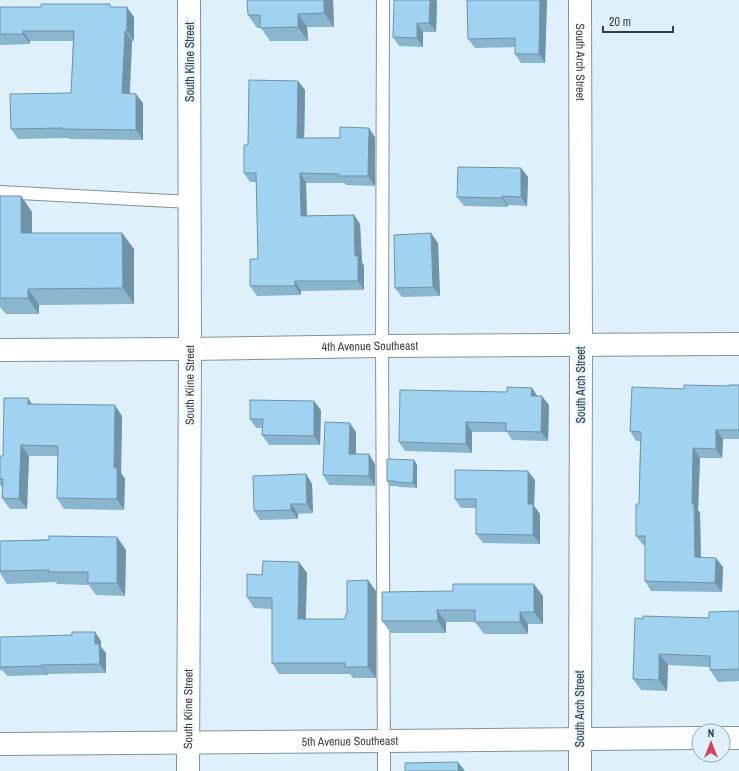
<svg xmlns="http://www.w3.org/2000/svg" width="739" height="771" font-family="'Archivo Narrow',sans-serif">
	<rect width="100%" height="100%" fill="#def1fb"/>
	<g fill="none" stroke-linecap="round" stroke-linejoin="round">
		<defs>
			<g id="lane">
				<polyline points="383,0 382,346 384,771"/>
				<polyline points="0,192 190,202"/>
			</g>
			<g id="street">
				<path id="s1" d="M580,0L581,345L580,771"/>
				<path id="s2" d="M0,350L190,349L382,346L739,344"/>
				<polyline points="723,738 739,738"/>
				<path id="s3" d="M0,744C233,744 466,739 699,738"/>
			</g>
			<g id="secondary">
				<path id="s4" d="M188,771L190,349L189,0"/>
			</g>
		</defs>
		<use href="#lane" stroke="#81929b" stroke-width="14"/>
		<use href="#street" stroke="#81929b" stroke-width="24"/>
		<use href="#secondary" stroke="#81929b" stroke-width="24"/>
		<use href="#lane" stroke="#fff" stroke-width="12"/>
		<use href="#street" stroke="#fff" stroke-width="22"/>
		<use href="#secondary" stroke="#fff" stroke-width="22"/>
	</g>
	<g fill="#89b5ce">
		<polygon points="247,0 333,0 334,27 307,27 308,41 270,41 261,28 257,28 248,15"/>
		<polygon points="467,0 547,0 545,63 521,63 515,54 515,47 475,48 468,39"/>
		<polygon points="437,1 436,32 423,32 423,47 399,46 393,37"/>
		<polygon points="0,7 112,7 134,17 134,41 132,41 130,93 143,103 143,140 69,139 68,138 18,139 11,129 71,93 73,41 30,41 30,44 0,45"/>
		<polygon points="298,81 305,90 304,138 375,137 375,186 346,185 344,183 306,183 307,216 354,215 360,224 362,262 364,266 364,290 301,291 301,295 257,296 250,286 258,259 256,182 250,182 244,173 248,145"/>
		<polygon points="521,168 528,177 527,206 508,205 508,207 464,206 457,197"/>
		<polygon points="0,196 21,196 32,212 32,233 122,233 134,249 134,304 39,305 39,314 6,314 0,307"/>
		<polygon points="438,243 440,296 402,297 395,288"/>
		<polygon points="739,385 739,439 723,439 722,458 700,458 698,510 700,513 701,557 723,567 722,592 651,591 645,581 645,545 643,545 636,536 639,504 640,441 636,441 630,431 684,389 729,386"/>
		<polygon points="532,388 537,396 549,405 548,441 512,440 507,432 472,432 472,453 405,451 399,442 507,392"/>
		<polygon points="32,404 122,416 121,473 125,479 124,510 64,509 57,498 58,456 29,456 27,509 10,509 2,498 3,489 0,485 0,456 3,456"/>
		<polygon points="321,410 320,445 269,445 262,435 263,428 256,428 250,419"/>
		<polygon points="356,432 356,454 375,464 375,486 329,485 323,475"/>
		<polygon points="414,460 417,465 417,488 398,487 398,486 390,486 387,481"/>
		<polygon points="306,474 312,484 313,513 298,514 298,519 260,520 254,511"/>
		<polygon points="535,480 534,506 540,514 540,544 483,543 476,534 476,508 461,508 455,499"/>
		<polygon points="117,537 126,550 125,596 96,595 89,585 57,584 56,582 7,584 0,573 0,541"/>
		<polygon points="299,562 307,573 306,619 345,619 347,614 376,591 376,678 353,678 350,674 279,674 272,663 272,609 254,608 247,597 262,575"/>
		<polygon points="453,591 543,596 543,624 528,624 528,634 484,634 475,622 446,622 446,633 391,633 382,621"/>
		<polygon points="739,611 739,681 718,682 710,670 710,667 668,665 667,691 641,690 633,679 643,619 709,618"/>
		<polygon points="0,637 101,641 101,647 106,653 106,673 48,674 48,675 7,676 2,670 0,670"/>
	</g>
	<g fill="#6f94a7">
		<polygon points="324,0 333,0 334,27 324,13"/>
		<polygon points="430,0 436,0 437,1 436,32 429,23"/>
		<polygon points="540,0 547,0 545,63 539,54"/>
		<polygon points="127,7 134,17 134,41 127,31"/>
		<polygon points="298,14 307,27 308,41 298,27"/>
		<polygon points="417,23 423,32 423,47 417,38"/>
		<polygon points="23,31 30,41 30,44 23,34"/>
		<polygon points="125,31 132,41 129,103 122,93"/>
		<polygon points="298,81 305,90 304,147 297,138"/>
		<polygon points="136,94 143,103 143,140 136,130"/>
		<polygon points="369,128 375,137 375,186 368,176"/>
		<polygon points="521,168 528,177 527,206 521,197"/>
		<polygon points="300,173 306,183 307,225 301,216"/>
		<polygon points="21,196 32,212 32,249 21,233"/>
		<polygon points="502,196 508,205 508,207 502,198"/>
		<polygon points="354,215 360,224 362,262 364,266 364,290 358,281 355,256"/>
		<polygon points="122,233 134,249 134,304 123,288"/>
		<polygon points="431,233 438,243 440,296 433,287"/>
		<polygon points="295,281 301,291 301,295 295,286"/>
		<polygon points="28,289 39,305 39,314 28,298"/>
		<polygon points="532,388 538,397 531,396"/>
		<polygon points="542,396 549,405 548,441 541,432"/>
		<polygon points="28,398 35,409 28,404"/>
		<polygon points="314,401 321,410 320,445 314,436"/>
		<polygon points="115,405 122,416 121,473 125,479 124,510 117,499 114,468"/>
		<polygon points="466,422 472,432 472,453 466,444"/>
		<polygon points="350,423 356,432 356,463 349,454"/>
		<polygon points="716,430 723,439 722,458 716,449"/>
		<polygon points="21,445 29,456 27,509 19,499"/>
		<polygon points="693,448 700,458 698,510 700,513 701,566 695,557 692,504"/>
		<polygon points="369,454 375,464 375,486 369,476"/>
		<polygon points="414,460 417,465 417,488 413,483"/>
		<polygon points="528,471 535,480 534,506 540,514 540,544 533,535 528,504"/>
		<polygon points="306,474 312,484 313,513 307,504"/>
		<polygon points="291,504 298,514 298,519 291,510"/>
		<polygon points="117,537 126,550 125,596 117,583"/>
		<polygon points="716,558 723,567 722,592 715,583"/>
		<polygon points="299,562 307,573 305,630 298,619"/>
		<polygon points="368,580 376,591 376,678 368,667"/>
		<polygon points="534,584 543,596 543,624 534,612"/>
		<polygon points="437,610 446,622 446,633 438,621"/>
		<polygon points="520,612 528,624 528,634 520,622"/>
		<polygon points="95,632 101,641 101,647 106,653 106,673 100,664 95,644"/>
		<polygon points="659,654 668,665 667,691 659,680"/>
		<polygon points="41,665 48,674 48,675 41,666"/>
		<polygon points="458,762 465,771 458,771"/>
	</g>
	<g fill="#9fd3ef" stroke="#6f94a7">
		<polygon points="247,0 324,0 324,13 298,14 298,27 260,28 260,15 248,15"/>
		<polygon points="394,0 430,0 429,23 417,23 417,38 393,37"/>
		<polygon points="467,0 540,0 539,54 515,54 515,38 468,39"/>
		<polygon points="41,4 110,4 110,7 127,7 127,31 125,31 122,93 136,94 136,130 62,129 62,128 11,129 10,94 71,93 74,31 23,31 23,34 0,34 0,7 41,7"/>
		<polygon points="249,80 298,81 297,138 340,138 340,127 369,128 368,176 339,176 339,174 300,173 301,216 354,215 355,256 358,256 358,281 295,281 295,286 250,286 250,259 258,259 256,173 244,173 244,145 248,145"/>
		<polygon points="458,167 521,168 521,197 502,196 502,198 457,197"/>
		<polygon points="0,196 21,196 21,233 122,233 123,288 28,289 28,298 0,298"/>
		<polygon points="431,233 433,287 395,288 394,235"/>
		<polygon points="684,385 729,386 729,385 739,385 739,430 716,430 716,449 693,448 692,504 694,504 695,557 716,558 715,583 645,581 645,536 636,536 636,504 639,504 641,432 630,431 632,387 684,389"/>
		<polygon points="507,387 532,388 531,396 542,396 541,432 506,431 506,423 466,422 466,444 399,442 400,390 507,392"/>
		<polygon points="4,398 28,398 28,404 115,405 114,468 117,468 117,499 57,498 58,446 21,445 19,499 2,498 3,479 0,479 0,456 3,456"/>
		<polygon points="250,400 314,401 314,436 262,435 263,419 250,419"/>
		<polygon points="325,422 350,423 349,454 369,454 369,476 323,475"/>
		<polygon points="387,459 414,460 413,483 395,482 395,481 387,481"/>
		<polygon points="455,470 528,471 528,504 533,504 533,535 476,534 476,499 455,499"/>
		<polygon points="306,474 307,504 291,504 291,510 254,511 253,476"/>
		<polygon points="49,536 117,537 117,583 88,583 88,572 49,572 49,570 0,571 0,541 49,540"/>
		<polygon points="263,561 299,562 298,619 345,619 346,614 347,614 347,581 368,580 368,667 345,667 345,663 272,663 272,598 247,597 247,574 262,575"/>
		<polygon points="453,584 534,584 534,612 520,612 520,622 475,622 475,610 437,610 438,621 382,621 382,592 453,591"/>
		<polygon points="739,611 739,669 710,670 710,656 659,654 659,680 633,679 635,618 643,619 643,616 709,618 709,612"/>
		<polygon points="72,632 95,632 95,644 99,644 100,664 41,665 41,666 0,667 0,637 72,635"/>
		<polygon points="458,762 458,771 405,771 405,763"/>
	</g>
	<g text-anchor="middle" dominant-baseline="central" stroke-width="3" stroke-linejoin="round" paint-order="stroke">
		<g font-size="12" fill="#373e42" stroke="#def1fb">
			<text transform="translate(190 62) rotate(-90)">South Kline Street</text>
			<text stroke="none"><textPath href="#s1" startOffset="62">South Arch Street</textPath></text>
			<text stroke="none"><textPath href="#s2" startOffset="370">4th Avenue Southeast</textPath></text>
			<text transform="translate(581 385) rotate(-90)">South Arch Street</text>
			<text stroke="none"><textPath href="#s4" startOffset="386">South Kline Street</textPath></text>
			<text stroke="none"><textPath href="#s4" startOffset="62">South Kline Street</textPath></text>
			<text transform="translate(580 709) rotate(-90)">South Arch Street</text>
			<text stroke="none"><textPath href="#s3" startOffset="350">5th Avenue Southeast</textPath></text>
		</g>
	</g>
	<g transform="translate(711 743)"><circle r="19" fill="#def1fb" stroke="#9ba9b1"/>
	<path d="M0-3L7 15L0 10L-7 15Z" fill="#d4435d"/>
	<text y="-6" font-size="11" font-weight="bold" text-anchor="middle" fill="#373e42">N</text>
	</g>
	<path d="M603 26v6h70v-6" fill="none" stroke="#373e42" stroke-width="2"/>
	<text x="609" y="26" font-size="12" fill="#373e42" stroke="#def1fb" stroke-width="3" paint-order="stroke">20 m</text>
</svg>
